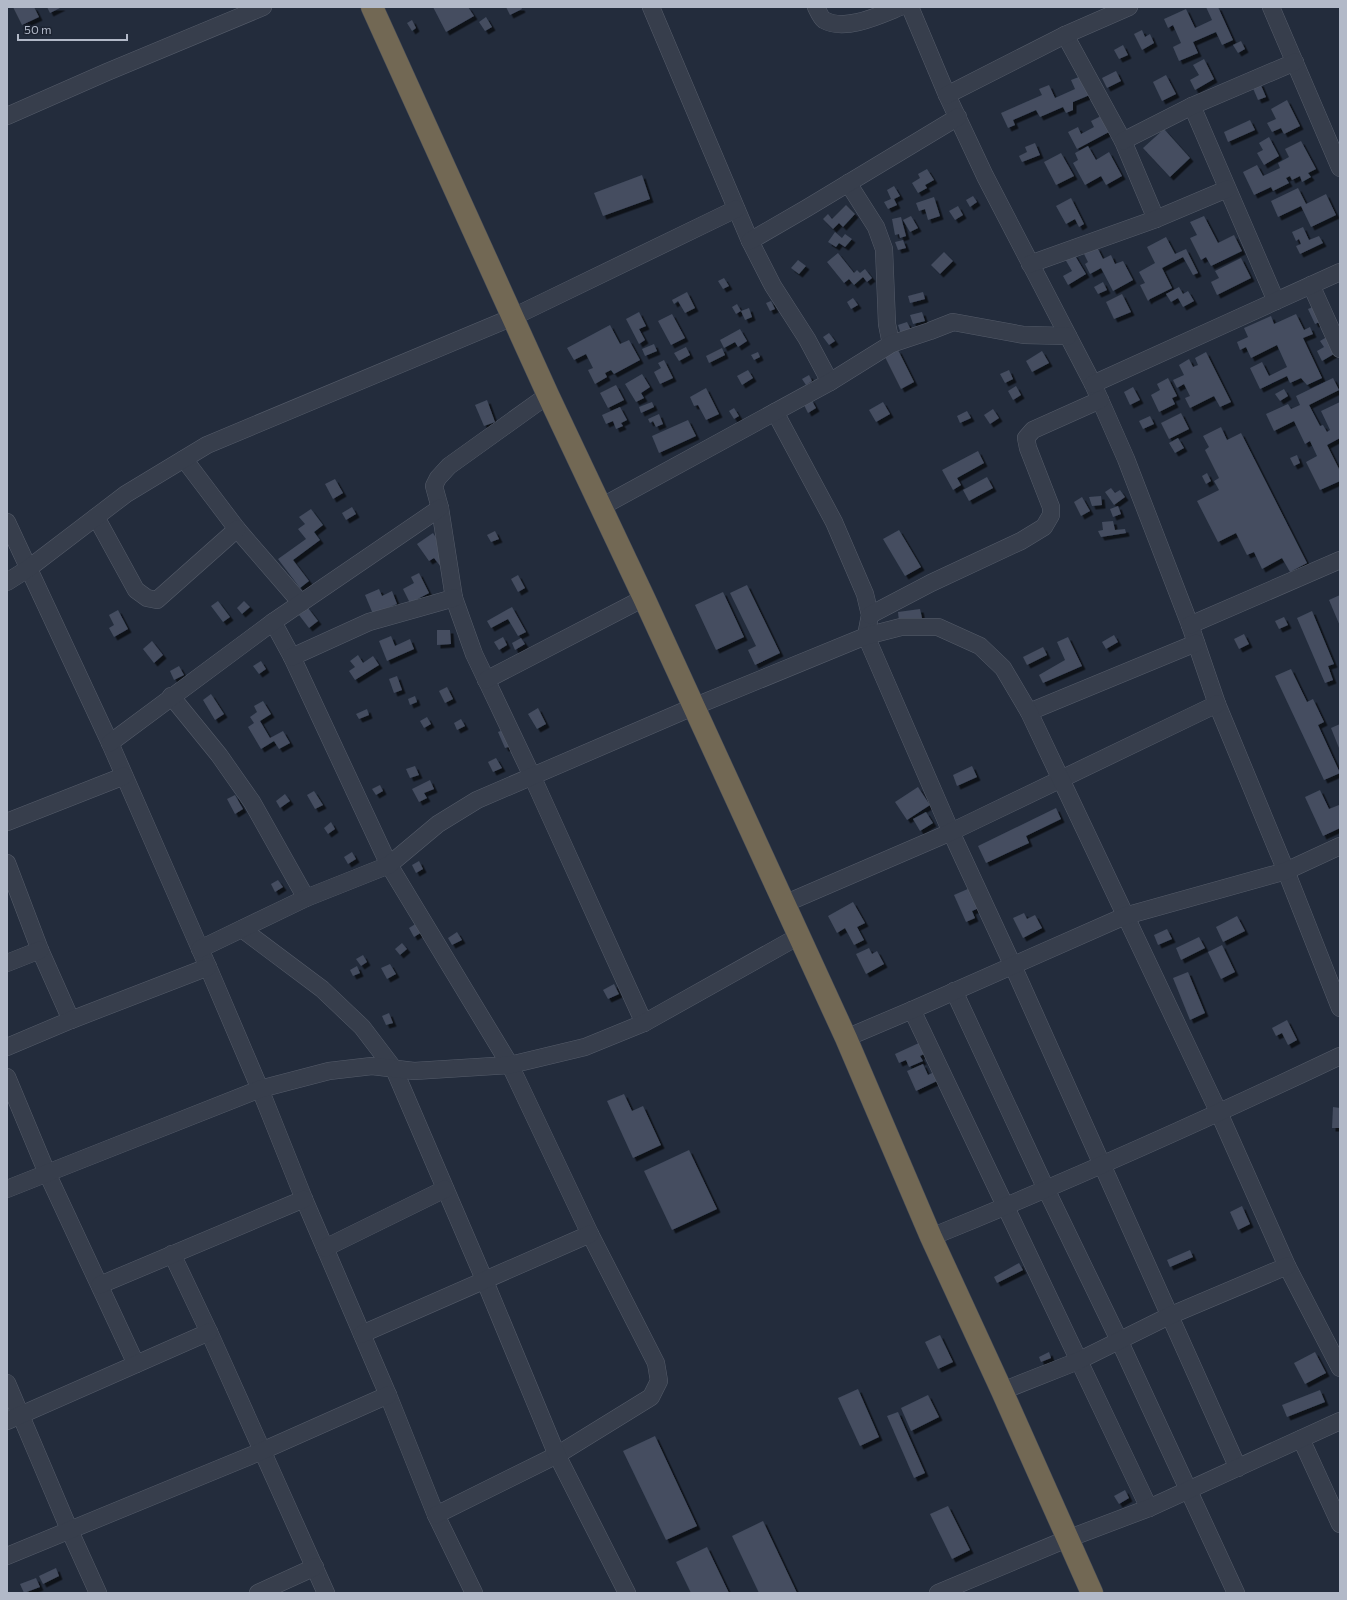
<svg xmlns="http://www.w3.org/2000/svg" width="1347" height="1600" font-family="Commissioner,sans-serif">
	<defs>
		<filter id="shadow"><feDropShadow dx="3.5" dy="3.5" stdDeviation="0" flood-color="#0009"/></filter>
	</defs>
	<rect width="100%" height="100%" fill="#232c3c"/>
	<g fill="#444d60" filter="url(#shadow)">
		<polygon points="13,7 34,7 39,17 22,25"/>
		<polygon points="47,7 62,7 50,13"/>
		<polygon points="433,7 468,7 474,16 446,32"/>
		<polygon points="506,7 521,7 522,9 510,15"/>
		<polygon points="1206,7 1218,7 1233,40 1222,45 1216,32 1193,42 1198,53 1179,61 1173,47 1181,43 1173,25 1168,28 1164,19 1186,9 1195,28 1212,20"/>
		<polygon points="486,17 492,27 485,31 479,22"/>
		<polygon points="412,20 416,28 412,31 407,23"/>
		<polygon points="1142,30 1145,37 1150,34 1154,43 1142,50 1134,34"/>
		<polygon points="1241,41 1245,49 1238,53 1233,45"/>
		<polygon points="1123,45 1128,55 1119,59 1114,50"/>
		<polygon points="1204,59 1214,79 1195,90 1190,80 1199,75 1193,65"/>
		<polygon points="1116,71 1121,81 1107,88 1102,78"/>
		<polygon points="1084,75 1092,94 1073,102 1073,110 1066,113 1063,107 1040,117 1036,110 1013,120 1015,125 1008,128 1001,113 1042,95 1039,89 1049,85 1055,98 1075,89 1071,80"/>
		<polygon points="1166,75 1176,94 1162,101 1153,82"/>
		<polygon points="1260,83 1266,97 1258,100 1252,86"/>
		<polygon points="1287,100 1300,126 1284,134 1281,128 1272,132 1267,123 1276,119 1271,109"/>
		<polygon points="1101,116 1109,132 1077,149 1068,132 1078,127 1081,134 1094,127 1091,121"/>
		<polygon points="1250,120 1255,130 1228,142 1224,132"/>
		<polygon points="1164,129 1190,158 1170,177 1143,148"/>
		<polygon points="1269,137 1279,156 1264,165 1257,153 1263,150 1259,143"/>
		<polygon points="1301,141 1316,169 1308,173 1311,177 1302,182 1300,176 1292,180 1290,176 1286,178 1289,183 1273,191 1271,187 1254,195 1243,172 1257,165 1263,176 1280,168 1278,163 1289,157 1285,149"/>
		<polygon points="1035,143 1040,155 1022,162 1019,156 1027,152 1025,147"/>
		<polygon points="1088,146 1096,160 1109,152 1122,176 1106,185 1101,176 1085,185 1073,163 1078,160 1075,153"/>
		<polygon points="1061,153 1074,176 1056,185 1044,162"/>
		<polygon points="927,169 934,180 925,185 927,188 918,193 912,183 920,178 918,174"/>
		<polygon points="642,175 650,199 603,216 594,193"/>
		<polygon points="894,186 900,196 894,199 897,205 888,209 884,202 891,199 887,190"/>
		<polygon points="1298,188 1306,204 1326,194 1336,215 1311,227 1301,206 1278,217 1271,201"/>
		<polygon points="973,196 977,202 970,207 966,200"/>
		<polygon points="934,197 940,216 928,220 925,209 919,211 916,203"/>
		<polygon points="1071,198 1084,224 1079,227 1075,219 1066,224 1056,206"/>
		<polygon points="846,205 855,214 843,227 839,223 833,229 823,219 828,214 832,219"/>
		<polygon points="958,206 963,215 955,220 949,211"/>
		<polygon points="911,216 918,228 910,232 903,220"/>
		<polygon points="1204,216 1218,243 1234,235 1242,251 1211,266 1206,257 1201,260 1190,238 1197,235 1190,222"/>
		<polygon points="901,217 906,236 900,238 899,234 895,235 892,219"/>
		<polygon points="1303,227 1309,240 1319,236 1323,243 1300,254 1296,246 1301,244 1299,239 1296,241 1292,232"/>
		<polygon points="835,232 842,238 845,234 852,239 845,247 839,243 836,247 828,242"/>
		<polygon points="1166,237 1175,254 1186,249 1198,273 1193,275 1183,257 1162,268 1172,288 1150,299 1148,301 1140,285 1145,283 1139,272 1155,263 1147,247"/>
		<polygon points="903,240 906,248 898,250 895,242"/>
		<polygon points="1097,247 1103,259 1111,255 1115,264 1123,261 1133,280 1113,291 1101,268 1090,274 1085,264 1088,262 1084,254"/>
		<polygon points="944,252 953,261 940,274 931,265"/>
		<polygon points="838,253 854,273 857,270 860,273 865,269 872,278 867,282 863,277 854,285 849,279 844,283 827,262"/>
		<polygon points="1074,254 1086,274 1068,285 1063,276 1072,271 1065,259"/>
		<polygon points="1241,258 1251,278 1217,295 1211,282 1219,278 1215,271"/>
		<polygon points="798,260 806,266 799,274 791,268"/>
		<polygon points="724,278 729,286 723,289 718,281"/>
		<polygon points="1103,282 1107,290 1098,294 1094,287"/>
		<polygon points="1179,287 1183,294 1188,291 1194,301 1183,307 1178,298 1171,302 1166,294"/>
		<polygon points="687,292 695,308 685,313 678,301 674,304 672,300"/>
		<polygon points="923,292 925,299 910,303 908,296"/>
		<polygon points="1122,294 1131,312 1114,319 1106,302"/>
		<polygon points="853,298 858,305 851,309 847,302"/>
		<polygon points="771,301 775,309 770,311 766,303"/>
		<polygon points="737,304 741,311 736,314 732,307"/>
		<polygon points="1315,306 1322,321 1315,324 1308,309"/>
		<polygon points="749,308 752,317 745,320 741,311"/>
		<polygon points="639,312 646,326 639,329 645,340 639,344 626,319"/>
		<polygon points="922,312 925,321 913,324 910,315"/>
		<polygon points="672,314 685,338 671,345 658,321"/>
		<polygon points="1296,314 1304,330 1310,327 1313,334 1303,338 1322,378 1307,385 1301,378 1290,383 1287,376 1260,389 1250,368 1262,362 1269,376 1287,367 1277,345 1251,358 1246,347 1240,350 1237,342 1248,337 1244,328 1271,316 1274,324"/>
		<polygon points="907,322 911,330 901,334 898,325"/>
		<polygon points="610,325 620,344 629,340 640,360 614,374 611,370 605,373 607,377 595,384 588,370 593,368 586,354 574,360 567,348"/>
		<polygon points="740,329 747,341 738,347 735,342 724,348 720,340"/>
		<polygon points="829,333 835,341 829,345 823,337"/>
		<polygon points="1330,335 1339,351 1322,361 1317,351 1324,347 1320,341"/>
		<polygon points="654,344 657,351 645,356 642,349"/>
		<polygon points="686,347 690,355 679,361 674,353"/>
		<polygon points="722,348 725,355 709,363 706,356"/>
		<polygon points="898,350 914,382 901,389 885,357"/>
		<polygon points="1042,351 1049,363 1032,372 1026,361"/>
		<polygon points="758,352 760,357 754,360 751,355"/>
		<polygon points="1206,352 1231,402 1220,407 1214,396 1190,408 1185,398 1190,396 1184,384 1177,388 1173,380 1184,375 1179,365 1189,359 1193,367 1198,365 1195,358"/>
		<polygon points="664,360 673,378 660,384 654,372 661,368 658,363"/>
		<polygon points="748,370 753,378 742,385 737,376"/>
		<polygon points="1009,370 1013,379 1005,383 1000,374"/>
		<polygon points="642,374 650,387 641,393 644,398 636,402 625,384"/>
		<polygon points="809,375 812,381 806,385 802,379"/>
		<polygon points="1168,378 1177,396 1172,398 1175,404 1159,412 1151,395 1160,390 1157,384"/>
		<polygon points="1333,378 1339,390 1309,405 1320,426 1323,425 1327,432 1330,430 1321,411 1340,402 1340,438 1327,445 1340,471 1340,481 1320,490 1306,462 1317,456 1310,441 1305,444 1294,421 1274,431 1266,414 1288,404 1291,409 1300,405 1296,396"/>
		<polygon points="616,385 624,400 608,408 600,393"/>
		<polygon points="1016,386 1021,395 1013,400 1008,391"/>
		<polygon points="1133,387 1140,400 1130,405 1124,392"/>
		<polygon points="706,388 719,414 706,420 698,405 694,406 690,397"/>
		<polygon points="1284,389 1288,396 1280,401 1275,394"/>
		<polygon points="811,399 816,408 808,413 803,403"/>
		<polygon points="487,400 495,422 484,426 475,405"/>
		<polygon points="652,402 654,407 641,413 639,407"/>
		<polygon points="883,402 890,414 876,422 869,410"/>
		<polygon points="620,407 627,420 621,423 623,426 616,429 613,421 606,424 602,415"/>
		<polygon points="734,408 739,416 734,419 729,411"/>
		<polygon points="993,409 999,418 990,424 984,415"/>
		<polygon points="967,411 971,418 960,423 957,416"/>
		<polygon points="1181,413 1189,429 1169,439 1161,423"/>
		<polygon points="659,414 663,424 656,427 653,421 650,423 648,419"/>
		<polygon points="1150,416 1154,424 1143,429 1139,421"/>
		<polygon points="688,420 696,436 659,453 652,436"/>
		<polygon points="1221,427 1227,440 1241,433 1307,563 1290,572 1282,558 1262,569 1254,552 1247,555 1236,533 1218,542 1197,501 1219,490 1214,481 1219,478 1205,450 1209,447 1203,436"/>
		<polygon points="1178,438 1184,448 1175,453 1169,443"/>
		<polygon points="978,451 984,463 957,478 961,485 953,490 942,470"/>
		<polygon points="1297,455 1300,463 1294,466 1290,458"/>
		<polygon points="1207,473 1211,481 1206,484 1202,476"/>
		<polygon points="987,477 993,488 969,501 963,490"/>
		<polygon points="335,479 343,493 333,499 325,484"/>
		<polygon points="1111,488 1115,493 1120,490 1125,497 1114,505 1105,492"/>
		<polygon points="1101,496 1102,505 1092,506 1089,497"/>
		<polygon points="1082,497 1090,511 1081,516 1074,502"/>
		<polygon points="1118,506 1121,514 1113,517 1110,509"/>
		<polygon points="352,507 356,514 346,520 342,513"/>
		<polygon points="311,509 323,525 314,532 320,540 293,560 309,581 300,588 278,559 306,539 298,529 305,524 299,517"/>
		<polygon points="1113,521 1115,530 1125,529 1126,533 1101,537 1098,531 1103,530 1102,522"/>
		<polygon points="899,530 921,567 905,576 883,539"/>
		<polygon points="495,531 499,539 491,542 487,535"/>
		<polygon points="433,533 442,547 441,567 434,558 429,561 417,544"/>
		<polygon points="419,573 429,593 410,603 403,589 414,583 411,577"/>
		<polygon points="518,575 525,588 518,592 511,579"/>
		<polygon points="747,585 780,653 755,665 748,650 756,646 730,593"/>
		<polygon points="379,589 382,596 392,591 397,604 373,614 365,595"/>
		<polygon points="723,592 744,637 716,650 695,605"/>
		<polygon points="1340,595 1340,626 1329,600"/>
		<polygon points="218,601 230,617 223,622 211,606"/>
		<polygon points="244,601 250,607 242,614 237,608"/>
		<polygon points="512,607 526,632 518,636 508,619 491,628 487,621"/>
		<polygon points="308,608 318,621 309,628 299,615"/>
		<polygon points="920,609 922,618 899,621 898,612"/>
		<polygon points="118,610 128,629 114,637 109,628 114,625 109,615"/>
		<polygon points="1312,611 1334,664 1328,666 1333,680 1325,683 1297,618"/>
		<polygon points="1284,617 1288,625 1279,629 1275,621"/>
		<polygon points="437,630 450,630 451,644 437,645"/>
		<polygon points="1244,634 1249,644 1239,649 1234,639"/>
		<polygon points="1114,635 1118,642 1106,649 1102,642"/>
		<polygon points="391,636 395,646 410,639 414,649 387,661 379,641"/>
		<polygon points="503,637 507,645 499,650 494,642"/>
		<polygon points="1068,637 1082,666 1043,683 1039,675 1065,660 1057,642"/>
		<polygon points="521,638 525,644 515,650 512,643"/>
		<polygon points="152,641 163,655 154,663 143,649"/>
		<polygon points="1043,647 1047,655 1027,665 1023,657"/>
		<polygon points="358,655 363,663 373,656 379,665 355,680 349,671 355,667 350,661"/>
		<polygon points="261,661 266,669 259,674 253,666"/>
		<polygon points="179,666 184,675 174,680 170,671"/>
		<polygon points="1291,669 1307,702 1313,699 1324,722 1318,725 1340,773 1324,780 1275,676"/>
		<polygon points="397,676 402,690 394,693 389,679"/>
		<polygon points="447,687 453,699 445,703 439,691"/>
		<polygon points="211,694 224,714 215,720 203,700"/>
		<polygon points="415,696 417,702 410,705 408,699"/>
		<polygon points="263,701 271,714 260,721 270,738 283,731 290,743 279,749 274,741 261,749 248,727 254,723 250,717 257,712 254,706"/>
		<polygon points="538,708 546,724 537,729 528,714"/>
		<polygon points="367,709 369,715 359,719 356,714"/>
		<polygon points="427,717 431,724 424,728 420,721"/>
		<polygon points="461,719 465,726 457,730 454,723"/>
		<polygon points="1340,724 1340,748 1339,748 1331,728"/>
		<polygon points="505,729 512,746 505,748 498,732"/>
		<polygon points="496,758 502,768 493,772 488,762"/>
		<polygon points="415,766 419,775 410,778 406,769"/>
		<polygon points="972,766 977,777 957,786 953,775"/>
		<polygon points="430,780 434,789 424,793 427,798 419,802 412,789"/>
		<polygon points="380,785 383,791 376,795 372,789"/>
		<polygon points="918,787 930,805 907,820 895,802"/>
		<polygon points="1320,790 1329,809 1339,805 1340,807 1340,828 1323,836 1305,797"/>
		<polygon points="314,791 323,805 315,809 307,795"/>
		<polygon points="285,794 290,801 280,808 276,801"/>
		<polygon points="235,795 243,809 235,814 227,799"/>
		<polygon points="1056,808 1061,819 1026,836 1029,843 986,863 978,846"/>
		<polygon points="926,812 933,823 920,831 913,819"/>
		<polygon points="331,822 335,829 328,834 324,828"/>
		<polygon points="352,852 356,859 348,864 344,857"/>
		<polygon points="419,861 423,869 416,873 412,865"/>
		<polygon points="278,880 283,887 275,892 271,884"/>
		<polygon points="970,888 979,908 972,911 975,918 966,922 954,895"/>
		<polygon points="853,902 865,923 857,927 864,940 854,945 845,928 837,933 828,916"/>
		<polygon points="1024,913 1027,919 1035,915 1042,928 1023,938 1013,918"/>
		<polygon points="1237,916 1245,931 1223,942 1216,927"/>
		<polygon points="417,923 422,932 414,937 409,928"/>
		<polygon points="1167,929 1172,939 1158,945 1154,935"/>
		<polygon points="457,932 462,940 452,945 448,938"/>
		<polygon points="1199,937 1205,948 1181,960 1176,948"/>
		<polygon points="402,943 407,949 400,955 395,949"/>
		<polygon points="1222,945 1235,972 1221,979 1208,952"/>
		<polygon points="869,948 872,954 877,951 884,964 866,974 856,954"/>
		<polygon points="363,955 367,962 361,966 356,959"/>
		<polygon points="390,964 396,974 387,979 381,968"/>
		<polygon points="357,966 360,973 353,976 350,970"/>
		<polygon points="1188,972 1205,1013 1190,1020 1173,978"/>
		<polygon points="614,984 619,994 608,999 603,990"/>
		<polygon points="389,1013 393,1023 386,1025 382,1016"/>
		<polygon points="1287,1020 1297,1040 1288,1045 1282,1033 1276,1036 1272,1028"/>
		<polygon points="921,1042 926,1053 920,1056 923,1061 909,1067 906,1060 899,1063 895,1054"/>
		<polygon points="923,1064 928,1075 934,1072 937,1081 916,1091 907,1071"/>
		<polygon points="624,1094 632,1111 643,1106 661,1145 633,1158 607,1101"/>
		<polygon points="1333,1107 1340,1108 1340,1128 1332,1128"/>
		<polygon points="689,1150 717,1209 672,1230 644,1171"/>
		<polygon points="1242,1206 1250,1224 1238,1230 1230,1212"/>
		<polygon points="1190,1250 1193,1257 1170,1267 1167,1260"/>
		<polygon points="1019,1263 1023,1270 997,1283 994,1277"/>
		<polygon points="940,1335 953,1362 938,1369 925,1342"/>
		<polygon points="1049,1352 1051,1358 1041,1362 1039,1357"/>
		<polygon points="1315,1352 1326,1373 1305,1384 1294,1363"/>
		<polygon points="858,1389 879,1437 860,1446 838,1398"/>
		<polygon points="1320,1390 1325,1402 1287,1417 1282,1405"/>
		<polygon points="928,1395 939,1417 911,1431 901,1408"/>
		<polygon points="898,1412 925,1473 914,1478 887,1416"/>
		<polygon points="655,1436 697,1526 666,1540 623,1451"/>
		<polygon points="1125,1490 1129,1498 1119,1504 1114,1496"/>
		<polygon points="948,1506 970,1550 952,1559 930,1514"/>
		<polygon points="763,1521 797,1593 759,1593 732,1536"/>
		<polygon points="707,1547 729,1593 691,1593 676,1562"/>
		<polygon points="56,1568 59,1576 43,1584 39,1576"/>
		<polygon points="36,1578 40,1587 24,1593 20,1584"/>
	</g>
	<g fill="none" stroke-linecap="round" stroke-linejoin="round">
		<defs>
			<g id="street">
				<polyline points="651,7 750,241 773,286 807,339 830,382"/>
				<path d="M816,7C818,11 821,18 824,20C845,32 880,15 900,7"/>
				<polyline points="910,7 947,95 985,176 1093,384 1126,459 1190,625 1217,704 1286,871 1340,1008"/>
				<polyline points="1271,7 1340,168"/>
				<polyline points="1065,35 1123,141 1156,219"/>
				<polyline points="947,95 1065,35 1129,7"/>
				<polyline points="1192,106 1276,301"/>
				<polyline points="7,116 107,72 263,7"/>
				<polyline points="1123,141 1192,106 1295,62"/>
				<polyline points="848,183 876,227 884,249 887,324 891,344"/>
				<polyline points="750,241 807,208 958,117"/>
				<polyline points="1030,264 1156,219 1227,189"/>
				<polyline points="1311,285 1340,349"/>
				<polyline points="1093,384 1340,272"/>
				<polyline points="548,395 449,466 438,478 434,486 440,508 454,598 474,654 532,776 644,1023"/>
				<polyline points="775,412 834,522 865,594 870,615 866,636 951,832 1013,966 1238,1468"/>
				<polyline points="184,459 237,529 301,603"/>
				<polyline points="601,507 830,382 891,344 930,331 953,322 1024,335 1068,336"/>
				<polyline points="96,517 136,590 147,598 157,600 237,529"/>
				<polyline points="7,522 110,743 208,967 260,1089 304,1199 388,1395 436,1515 474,1593"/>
				<polyline points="7,582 29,568 126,494 207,445 513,317 736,209"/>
				<polyline points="870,615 931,583 1021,541 1044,527 1051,515 1051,507 1028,448 1026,438 1033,430 1100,400"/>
				<polyline points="273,622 292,657 389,865 510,1065 590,1234 656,1363 659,1381 651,1397 557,1455 436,1515"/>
				<polyline points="1190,625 1340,560"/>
				<polyline points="292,657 369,622 454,598"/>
				<polyline points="486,680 644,598"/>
				<polyline points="171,696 219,755 252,802 306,898"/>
				<polyline points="1029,712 1196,643"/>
				<polyline points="110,743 273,622 440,508"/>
				<polyline points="7,822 124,776"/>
				<polyline points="7,863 40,950 71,1020"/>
				<polyline points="784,904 951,832 1217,704"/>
				<polyline points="242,929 322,989 362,1027 394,1069 484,1279 557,1455 627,1593"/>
				<polyline points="200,949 306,898 389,865 438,824 477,800 693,707 866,636 901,627 938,627 980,646 1003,668 1029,712 1219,1113 1287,1266 1340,1368"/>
				<polyline points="7,963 40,950"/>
				<polyline points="954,991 1046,1189 1119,1340 1236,1593"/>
				<polyline points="912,1010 1149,1508"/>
				<polyline points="846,1038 912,1010 1125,916 1286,871 1340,846"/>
				<polyline points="7,1047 71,1020 208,967"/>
				<polyline points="7,1077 47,1173 136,1364"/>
				<polyline points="7,1189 260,1089 329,1071 372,1066 414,1071 510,1065 585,1047 644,1023 799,936"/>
				<path d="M931,1237C1069,1181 1205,1120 1340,1056"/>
				<polyline points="325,1248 445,1189"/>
				<polyline points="172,1254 209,1332 326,1593"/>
				<polyline points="100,1285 304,1199"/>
				<polyline points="362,1334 590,1234"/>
				<polyline points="7,1383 69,1529 98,1593"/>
				<polyline points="1002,1391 1078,1361 1169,1316 1287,1266"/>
				<polyline points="7,1421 209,1332"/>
				<polyline points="1301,1439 1340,1524"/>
				<polyline points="7,1556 262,1451 388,1395"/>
				<polyline points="258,1593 315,1567"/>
				<polyline points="938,1593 1067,1539 1149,1508 1340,1421"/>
			</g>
			<polyline id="highway" points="372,7 548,395 644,598 846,1038 931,1237 1002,1391 1092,1593"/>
		</defs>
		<use href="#street" stroke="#555c6a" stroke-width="18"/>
		<use href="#highway" stroke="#424957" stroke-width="23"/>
		<use href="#street" stroke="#373e4c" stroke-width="17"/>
		<use href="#highway" stroke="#726854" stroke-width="22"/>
	</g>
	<rect width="1347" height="1600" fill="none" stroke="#b2b9c8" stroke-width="16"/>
	<path d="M18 34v6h109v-6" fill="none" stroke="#b2b9c8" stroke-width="2"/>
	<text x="24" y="34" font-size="12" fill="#b2b9c8" stroke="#1c2331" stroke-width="3" paint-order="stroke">50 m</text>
</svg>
